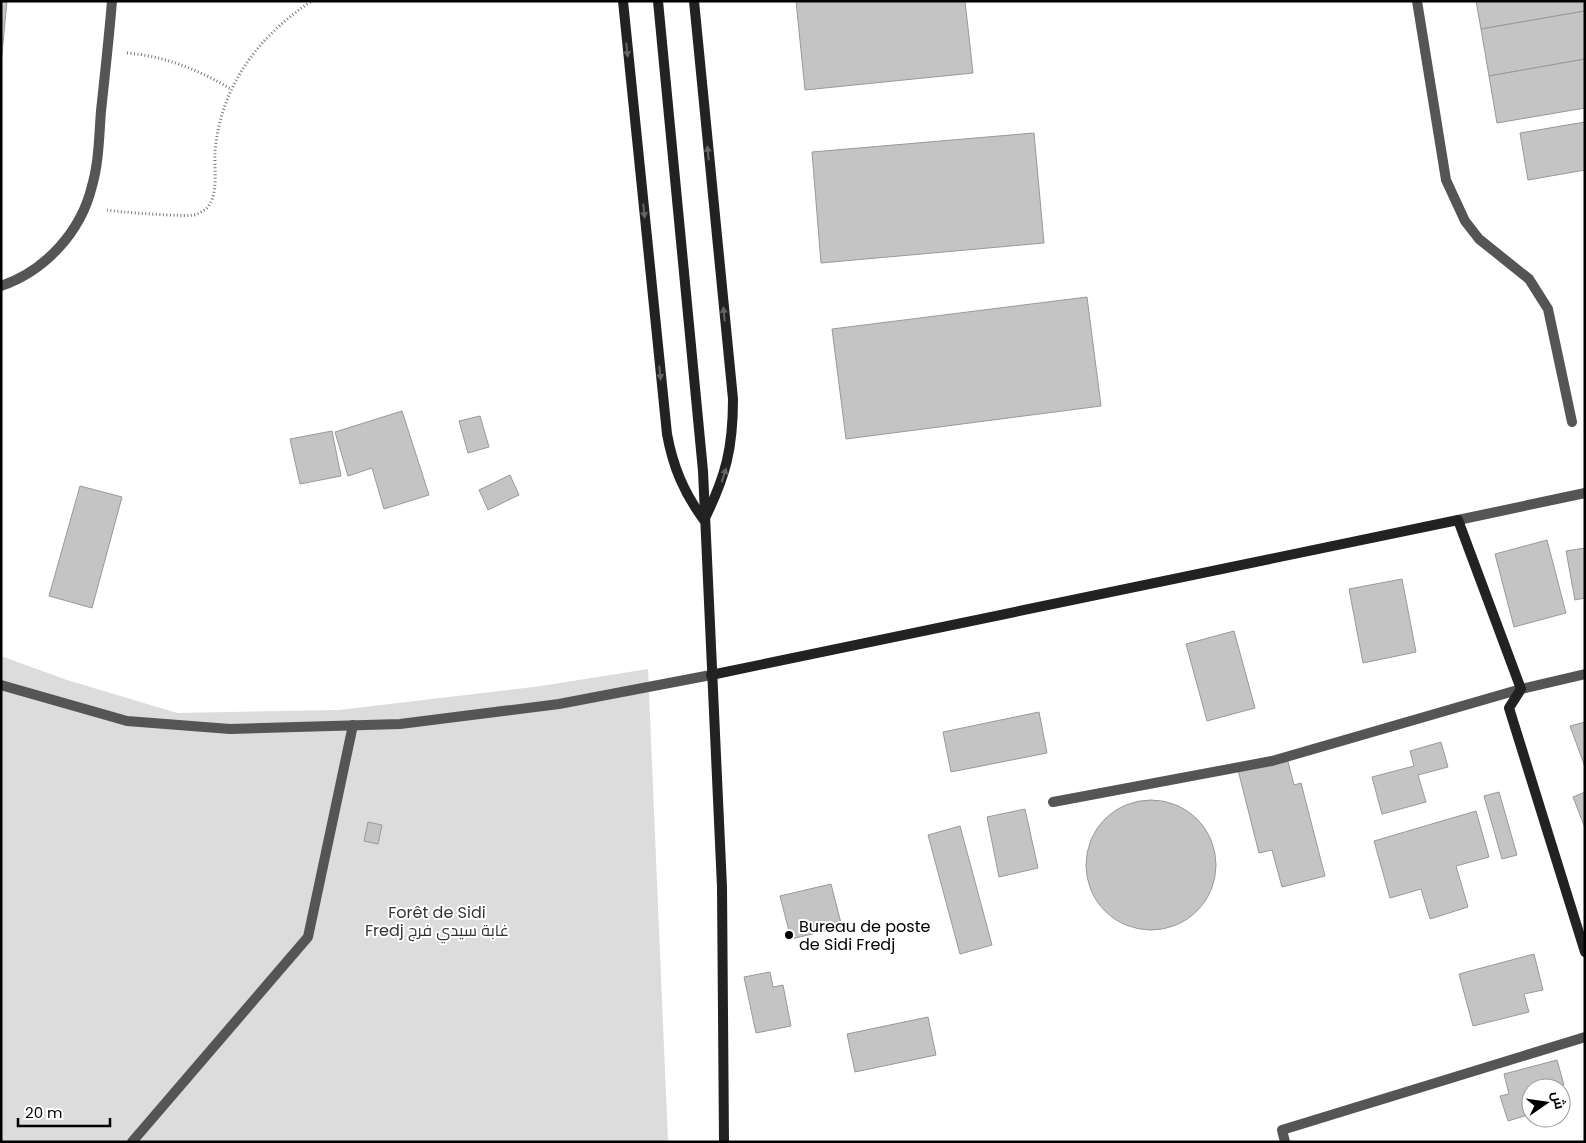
<svg xmlns="http://www.w3.org/2000/svg" width="1586" height="1143" font-family="Poppins,Cairo,sans-serif">
	<rect width="100%" height="100%" fill="#fff"/>
	<polygon fill="#dcdcdc" points="1,656 67,680 177,713 339,710 541,686 648,669 668,1142 1,1142"/>
	<g fill="#c4c4c4" stroke="#999">
		<polygon points="1,1 7,1 1,64"/>
		<polygon points="796,1 965,1 973,73 805,90"/>
		<polygon points="1476,1 1585,1 1585,11 1481,29"/>
		<polygon points="1585,11 1585,59 1489,76 1481,29"/>
		<polygon points="1585,59 1585,108 1497,123 1489,76"/>
		<polygon points="1585,122 1585,170 1528,180 1520,133"/>
		<polygon points="1034,133 1044,243 821,263 812,152"/>
		<polygon points="1087,297 1101,406 846,439 832,329"/>
		<polygon points="402,411 429,495 384,509 372,468 348,476 335,432"/>
		<polygon points="480,416 489,447 468,453 459,421"/>
		<polygon points="332,431 341,476 300,484 290,439"/>
		<polygon points="510,475 519,495 488,510 479,490"/>
		<polygon points="80,486 122,497 92,608 49,596"/>
		<polygon points="1547,540 1566,613 1514,627 1495,554"/>
		<polygon points="1585,548 1585,598 1575,600 1566,551"/>
		<polygon points="1402,579 1416,652 1363,663 1349,589"/>
		<polygon points="1234,631 1255,708 1207,721 1186,644"/>
		<polygon points="1039,712 1047,753 951,772 943,732"/>
		<polygon points="1585,722 1585,767 1570,726"/>
		<polygon points="1441,742 1448,767 1418,775 1426,802 1382,814 1372,777 1414,766 1410,751"/>
		<polygon points="1287,758 1294,785 1301,783 1325,876 1282,887 1272,850 1259,853 1238,770"/>
		<polygon points="1499,792 1517,855 1502,859 1484,796"/>
		<polygon points="1585,792 1585,828 1573,797"/>
		<circle cx="1151" cy="865" r="65"/>
		<polygon points="1025,809 1038,868 999,877 987,817"/>
		<polygon points="1476,811 1489,857 1456,866 1468,907 1430,919 1421,889 1390,898 1374,841"/>
		<polygon points="368,822 382,825 378,844 364,841"/>
		<polygon points="960,826 992,945 960,954 928,835"/>
		<polygon points="831,884 842,927 791,939 780,896"/>
		<polygon points="1534,954 1543,990 1524,994 1529,1012 1473,1026 1459,974"/>
		<polygon points="770,972 773,987 783,985 791,1026 756,1033 744,977"/>
		<polygon points="928,1017 936,1055 855,1072 847,1034"/>
		<polygon points="1557,1060 1564,1085 1553,1088 1531,1088 1531,1114 1508,1121 1500,1096 1509,1094 1504,1074"/>
	</g>
	<g fill="none" stroke-linecap="round" stroke-linejoin="round">
		<g stroke="#777" stroke-width="3" stroke-dasharray="1 2.5" stroke-linecap="butt">
			<path d="M127,53C165,56 199,70 231,89"/>
			<path d="M107,210C116,212 186,217 194,215C199,214 203,211 207,208C219,194 214,169 215,152C220,87 259,35 312,1"/>
		</g>
		<polyline stroke="#555" stroke-width="10" points="132,1142 308,937 353,725"/>
		<g stroke="#555" stroke-width="10">
			<polyline points="1417,1 1446,180 1465,221 1479,239 1529,279 1548,309 1572,422"/>
			<path d="M1,286C45,271 81,232 92,186C99,162 99,136 101,111C105,74 109,38 112,1"/>
			<polyline points="1458,520 1585,493"/>
			<polyline points="1,685 127,721 230,729 400,724 559,704 711,675"/>
			<polyline points="1053,802 1272,761 1521,689 1585,674"/>
			<polyline points="1285,1142 1282,1130 1585,1037"/>
		</g>
		<g stroke="#222" stroke-width="10">
			<path d="M623,1L667,434C673,467 684,493 704,520C726,476 733,448 733,399L694,1"/>
			<polyline points="658,1 703,471 722,887 724,1142"/>
			<polyline points="711,675 1458,520 1521,689 1509,708 1585,952"/>
		</g>
	</g>
	<defs><path id="oneway-solid" d="M-6-.8H1V-3.2L6.5 0L1 3.2V.8H-6Z" transform="scale(1.25)"/></defs>
	<g fill="#646464">
		<use href="#oneway-solid" transform="translate(627 50) rotate(84)"/>
		<use href="#oneway-solid" transform="translate(708 153) rotate(-96)"/>
		<use href="#oneway-solid" transform="translate(644 211) rotate(84)"/>
		<use href="#oneway-solid" transform="translate(724 314) rotate(-96)"/>
		<use href="#oneway-solid" transform="translate(660 373) rotate(84)"/>
		<use href="#oneway-solid" transform="translate(724 475) rotate(-72)"/>
	</g>
	<circle fill="#000" stroke="#fff" stroke-width="2" cx="789" cy="935" r="5"/>
	<g text-anchor="middle" dominant-baseline="central" stroke-width="4" stroke-linejoin="round" paint-order="stroke">
		<g font-size="16" fill="#333" stroke="#fff">
			<text x="437" y="912">Forêt de Sidi<tspan x="437" dy="18">Fredj غابة سيدي فرج</tspan></text>
		</g>
		<g font-size="16" fill="#000" stroke="#fff" text-anchor="start">
			<text x="799" y="926">Bureau de poste<tspan x="799" dy="18">de Sidi Fredj</tspan></text>
		</g>
	</g>
	<rect width="1586" height="1143" fill="none" stroke="#000000" stroke-width="5"/>
	<g transform="translate(1546 1103) rotate(77)"><circle r="24" fill="#ffffff" stroke="#999999"/>
	<path d="M0-4L9 19L0 12L-9 19Z" fill="#000000"/>
	<text y="-8" font-size="14" font-weight="bold" text-anchor="middle" fill="#000000">ش</text>
	</g>
	<path d="M18 1118v8h92v-8" fill="none" stroke="#000000" stroke-width="2.5"/>
	<text x="25" y="1118" font-size="15" fill="#000000" stroke="#ffffff" stroke-width="4" paint-order="stroke">20 m</text>
</svg>
